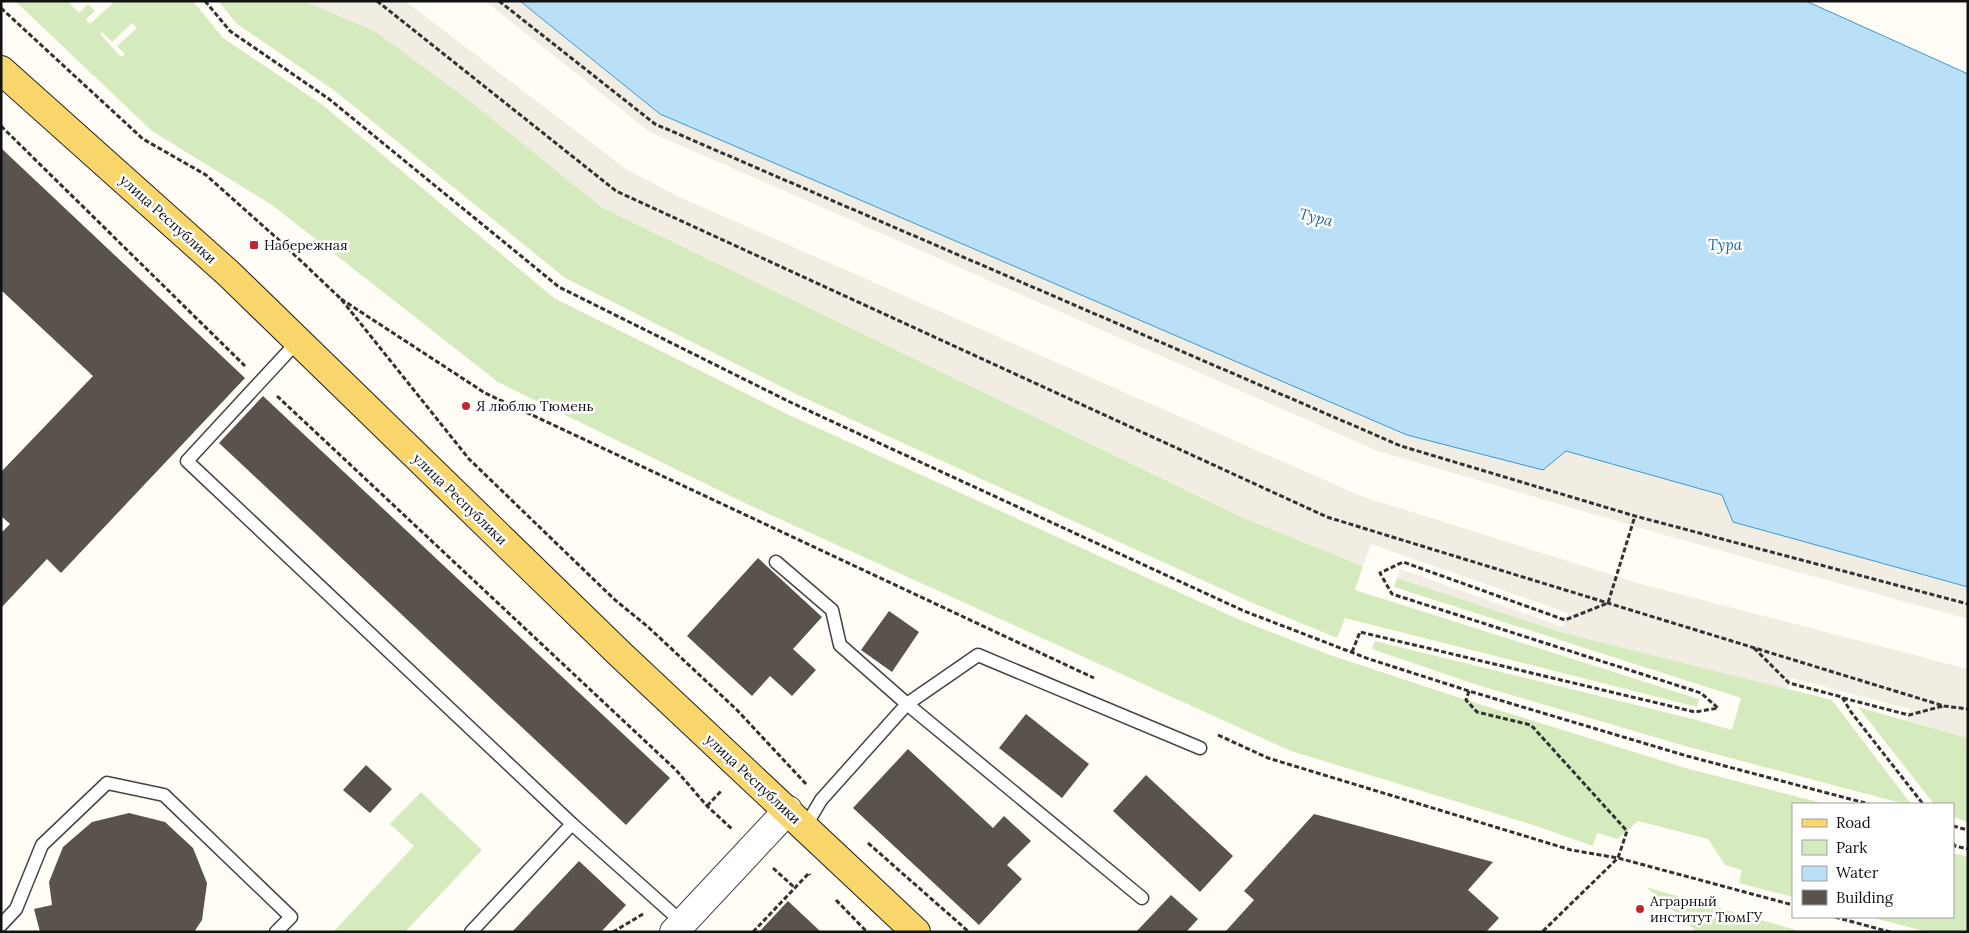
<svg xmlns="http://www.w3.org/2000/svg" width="1969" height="933" font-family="Lora,serif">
	<rect width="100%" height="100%" fill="#fffdf5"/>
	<g fill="#d5ebbd" fill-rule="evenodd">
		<path d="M15,1H68L79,13L88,4L95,11L86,19L90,24L113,3L112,1H193L223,38L324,106L554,298L787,414L1240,620L1330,655L1466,700L1689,769L1826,804H1793V897L1739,883L1742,870L1725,865L1708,839L1638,821L1618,839L1597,833L1593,846L1533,825L1291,751L749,505L498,382L272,205L152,131ZM132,23L137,28L117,46L125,54L121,57L100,34L102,32L112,42Z"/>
		<polygon points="218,1 304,1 375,31 470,101 603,208 1244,518 1363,566 1355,590 1699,699 1697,707 1345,618 1337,638 1248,601 796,394 565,278 335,91 237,24"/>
		<polygon points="1397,578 1561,632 1832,700 1911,804 1905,804 1685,746 1474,684 1372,649 1375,641 1693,719 1732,730 1741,698 1394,587"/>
		<polygon points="1858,707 1968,738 1968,822 1953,817 1953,804 1934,804"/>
		<polygon points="421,792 482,850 405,932 333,932 414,846 390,824"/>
		<polygon points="1953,853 1968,857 1968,932 1928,932 1870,917 1953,917"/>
		<polygon points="1646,887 1803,932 1697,932"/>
	</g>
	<g fill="#f1ede2">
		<polygon points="304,1 405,1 626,169 677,196 1361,496 1641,584 1968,669 1968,738 1907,720 1910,709 1791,678 1787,689 1561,632 1397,578 1400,569 1563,627 1568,613 1371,544 1363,566 1245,518 603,208 470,101 375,31"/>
		<polygon points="485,1 520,1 660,114 1566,451 1722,495 1733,522 1968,587 1968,619 1675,538 1378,451 650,132"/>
	</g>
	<polygon fill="#b9e0f7" stroke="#3f96cf" points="520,1 1806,1 1968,74 1968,587 1733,522 1722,495 1566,451 1543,470 1407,435 660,114"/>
	<g fill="#5a524d">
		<polygon points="1,148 245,378 61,573 47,559 1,608 1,533 10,524 1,516 1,472 93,376 1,290"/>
		<polygon points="263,396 670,778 626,825 219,443"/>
		<polygon points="758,558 822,617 793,649 816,670 792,696 770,676 752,696 687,636"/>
		<polygon points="889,611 919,632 892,672 861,650"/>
		<polygon points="1026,714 1089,764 1062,798 999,748"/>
		<polygon points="908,749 993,828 1004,816 1031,841 1007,865 1022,879 979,925 853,808"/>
		<polygon points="366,765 392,789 370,813 343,790"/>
		<polygon points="1146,775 1233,856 1200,892 1113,811"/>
		<polygon points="129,813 165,822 193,848 207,883 202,920 194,932 40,932 34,909 52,905 49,882 63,847 92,822"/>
		<polygon points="1314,814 1493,862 1468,890 1499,918 1486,932 1225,932 1254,900 1244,891"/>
		<polygon points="579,861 626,905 601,932 512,932"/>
		<polygon points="1171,895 1198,919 1186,932 1136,932"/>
		<polygon points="788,901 821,932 759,932"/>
	</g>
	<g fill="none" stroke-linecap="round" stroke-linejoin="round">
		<defs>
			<g id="service">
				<polyline points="298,341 187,461 572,824 683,923"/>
				<polyline points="776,562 832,610 840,645 907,704 821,800 805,827"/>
				<polyline points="1142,898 907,704 978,655 1200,748"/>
				<polyline points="1,925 16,909 42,845 107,783 164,795 291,917 276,932"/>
				<polyline points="471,932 572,824"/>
			</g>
			<polyline id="tertiary" points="674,932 788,810"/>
			<polyline id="primary" points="1,70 228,273 621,655 916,932"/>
		</defs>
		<use href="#service" stroke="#444" stroke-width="15"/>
		<use href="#tertiary" stroke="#444" stroke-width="30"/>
		<use href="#primary" stroke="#222" stroke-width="30"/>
		<g stroke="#333" stroke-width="3" stroke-dasharray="5 2.5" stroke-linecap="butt">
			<polyline points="205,1 230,31 329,99 559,287 792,403 1244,611 1369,659 1469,691 1687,756 1869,804"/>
			<polyline points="377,1 616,191 1327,517 1944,706 1968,709"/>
			<polyline points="499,1 655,124 1401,446 1635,516 1968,604"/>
			<polyline points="1,8 143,139 206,175 280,241 341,299 469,459 615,600 647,626 737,710 806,784"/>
			<polyline points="1,126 245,366"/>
			<polyline points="341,299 485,393 1094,678"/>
			<polyline points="277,396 676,770 707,806 732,829"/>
			<polyline points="1754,648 1789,683 1842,697 1851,712 1923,804"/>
			<polyline points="1352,652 1360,632 1695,712 1718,708 1701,693 1392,594 1380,573 1403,562 1565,620 1608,603 1635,516"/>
			<polyline points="1469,691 1466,700 1477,712 1531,725 1627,831 1618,858 1542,932"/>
			<polyline points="1843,698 1909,715 1943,706"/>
			<polyline points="1218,735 1268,758 1571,850 1618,858 1793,905"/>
			<polyline points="707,806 722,790"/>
			<polyline points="1953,826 1968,830"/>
			<polyline points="868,843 969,932"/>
			<polyline points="1953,843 1955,846 1968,849"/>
			<polyline points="773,868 795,888"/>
			<polyline points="836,900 867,932"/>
			<polyline points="1835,917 1890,932"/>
			<polyline points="613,932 643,914"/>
			<polyline points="753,932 809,873 810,875"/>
		</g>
		<use href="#service" stroke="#fff" stroke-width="12"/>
		<use href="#tertiary" stroke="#fff" stroke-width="28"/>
		<use href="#primary" stroke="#f9d66b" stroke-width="28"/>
	</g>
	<g fill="#c4262e" stroke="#fff" stroke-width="2">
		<rect x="249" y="240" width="10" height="10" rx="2.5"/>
		<circle cx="466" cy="406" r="5"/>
		<circle cx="1640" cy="909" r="5"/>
	</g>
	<g text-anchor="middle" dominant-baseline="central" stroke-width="5" stroke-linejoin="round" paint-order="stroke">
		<g font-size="14" fill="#111" stroke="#fff">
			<text transform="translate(168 219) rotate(42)">улица Республики</text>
			<text transform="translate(460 499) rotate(44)">улица Республики</text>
			<text transform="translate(753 779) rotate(43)">улица Республики</text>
		</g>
		<g font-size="14" fill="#111" stroke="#fff" text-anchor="start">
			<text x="264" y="245">Набережная</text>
			<text x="476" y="406">Я люблю Тюмень</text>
			<text x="1650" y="901">Аграрный<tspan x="1650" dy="16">институт ТюмГУ</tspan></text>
		</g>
		<g font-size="15" font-style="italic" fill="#1768a6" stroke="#fff">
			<text transform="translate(1316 217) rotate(14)">Тура</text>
			<text x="1725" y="244">Тура</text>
		</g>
	</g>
	<rect width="1969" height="933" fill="none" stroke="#111111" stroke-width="5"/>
	<rect x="1792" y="803" width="162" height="115" fill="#ffffff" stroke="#a0a0a0"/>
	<rect x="1802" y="819" width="25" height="8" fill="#f9d66b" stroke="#a0a0a0"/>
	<text x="1836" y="828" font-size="15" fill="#111111">Road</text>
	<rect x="1802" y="840" width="25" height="15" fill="#d5ebbd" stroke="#a0a0a0"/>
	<text x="1836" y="853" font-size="15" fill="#111111">Park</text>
	<rect x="1802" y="866" width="25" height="15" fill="#b9e0f7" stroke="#a0a0a0"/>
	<text x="1836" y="878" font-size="15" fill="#111111">Water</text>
	<rect x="1802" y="890" width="25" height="15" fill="#5a524d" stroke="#a0a0a0"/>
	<text x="1836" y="903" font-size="15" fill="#111111">Building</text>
</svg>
